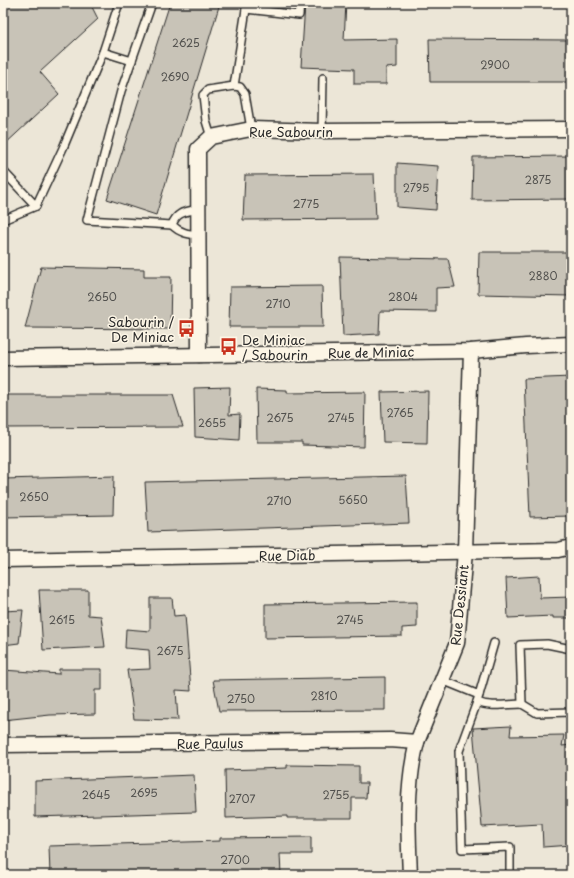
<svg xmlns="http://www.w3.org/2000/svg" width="574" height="878" font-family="'Playpen Sans',sans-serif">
	<rect width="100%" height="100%" fill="#fcf5e5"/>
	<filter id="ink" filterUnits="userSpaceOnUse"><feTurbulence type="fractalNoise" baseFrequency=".025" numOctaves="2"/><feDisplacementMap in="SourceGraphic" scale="8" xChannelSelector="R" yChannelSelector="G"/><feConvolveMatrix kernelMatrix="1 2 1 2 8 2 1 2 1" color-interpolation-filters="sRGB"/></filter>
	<g filter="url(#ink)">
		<polygon fill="#ece6d7" points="3,3 571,3 571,873 509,875 3,875"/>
		<g fill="#c8c3b7" stroke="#2b2b2b">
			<polygon points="3,3 90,3 98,19 40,72 59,94 3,146"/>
			<polygon points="170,3 220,3 156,215 107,199"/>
			<polygon points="305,3 346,3 344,40 397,39 397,67 386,68 386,84 354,84 354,69 301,67"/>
			<polygon points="429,39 571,40 571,82 430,82"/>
			<polygon points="571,156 571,199 472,200 473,157"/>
			<polygon points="397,163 438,166 436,210 397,207"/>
			<polygon points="374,174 376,219 243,220 245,175"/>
			<polygon points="479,252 571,252 571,296 478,294"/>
			<polygon points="340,257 448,259 455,287 436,288 436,312 380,311 379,334 343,336"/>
			<polygon points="41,267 144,269 144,277 171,277 170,329 25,328"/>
			<polygon points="322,286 323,327 229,327 230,287"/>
			<polygon points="571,377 571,516 530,517 524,379"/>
			<polygon points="230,387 229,415 240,414 239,440 195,437 194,388"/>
			<polygon points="256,389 287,390 287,393 365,392 364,447 302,445 302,442 257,442"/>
			<polygon points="428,391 427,443 383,442 381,392"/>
			<polygon points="3,395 173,395 183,427 3,428"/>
			<polygon points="114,476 113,515 3,517 3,479"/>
			<polygon points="406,476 409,523 148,532 145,482"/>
			<polygon points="539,576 540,598 571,597 571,618 553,618 553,616 508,618 506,578"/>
			<polygon points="39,590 88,590 88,615 101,616 105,647 43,650"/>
			<polygon points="150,598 172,598 174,616 185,615 191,691 176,690 178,720 134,719 127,670 150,669 149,650 125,648 126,629 150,631"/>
			<polygon points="417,602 417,627 402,628 402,636 265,638 265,604"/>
			<polygon points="23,610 19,643 3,645 3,611"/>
			<polygon points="59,669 102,669 102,690 95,690 95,714 50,715 3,720 3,670 59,674"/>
			<polygon points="385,677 385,710 219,711 213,680"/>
			<polygon points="511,726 510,736 564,735 562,746 571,745 571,845 543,847 542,824 482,827 473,728"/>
			<polygon points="287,765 359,766 359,783 367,783 366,798 352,798 352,818 287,818 287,816 226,818 225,770 287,768"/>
			<polygon points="194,775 196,812 35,817 35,781"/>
			<polygon points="311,837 311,854 280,854 281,875 50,875 49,846 220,841 220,838"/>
		</g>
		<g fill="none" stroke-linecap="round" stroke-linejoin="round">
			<defs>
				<g id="lane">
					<polyline points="152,3 121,91 87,220 172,225"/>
					<polyline points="247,3 234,86 240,87 245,94 251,129"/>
					<polyline points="246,9 299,15 300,3"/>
					<polyline points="103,52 132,61"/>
					<polyline points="322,131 323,78"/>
					<polyline points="211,137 206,121 203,95 208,90 234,86"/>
					<polyline points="3,171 36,206"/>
					<path d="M199,209C186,212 177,211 172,225C180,233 188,234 199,235"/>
					<polyline points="3,220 36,206 63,148 103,52 119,3"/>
					<polyline points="494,643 477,702 459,751 462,849 510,847 510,875"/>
					<polyline points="442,680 479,695"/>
					<path d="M477,702C491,708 508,704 522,704L520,645L547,644L571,649"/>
					<polyline points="522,704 537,713 571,712"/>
				</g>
				<g id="street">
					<polyline points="199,355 198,149 211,137 251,129 322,131 571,129"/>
					<polyline points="3,358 471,351 526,346 571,344"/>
					<polyline points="3,560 558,550 571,547"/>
					<polyline points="3,745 390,740 417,742"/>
					<path d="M410,875C408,830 406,786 417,742L457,643L465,552L471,351"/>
				</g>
			</defs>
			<use href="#lane" stroke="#2b2b2b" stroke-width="10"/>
			<use href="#street" stroke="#2b2b2b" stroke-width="17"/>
			<use href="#lane" stroke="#fcf5e5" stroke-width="7"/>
			<use href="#street" stroke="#fcf5e5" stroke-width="14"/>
		</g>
	</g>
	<defs>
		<symbol id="bus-bare" viewBox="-9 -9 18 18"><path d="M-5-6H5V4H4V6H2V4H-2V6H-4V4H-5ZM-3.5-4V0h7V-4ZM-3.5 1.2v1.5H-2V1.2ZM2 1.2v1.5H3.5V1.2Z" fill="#c8321e" stroke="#fcf5e5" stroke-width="2.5" paint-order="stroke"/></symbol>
	</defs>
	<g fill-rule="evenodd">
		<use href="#bus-bare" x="174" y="316" width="25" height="25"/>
		<use href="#bus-bare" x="216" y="334" width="25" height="25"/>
	</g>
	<g text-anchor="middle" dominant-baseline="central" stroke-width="3" stroke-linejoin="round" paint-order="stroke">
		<g font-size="11" fill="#52514e">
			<text x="186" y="42">2625</text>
			<text x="495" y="64">2900</text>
			<text x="175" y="76">2690</text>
			<text x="538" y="179">2875</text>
			<text x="416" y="187">2795</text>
			<text x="306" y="203">2775</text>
			<text x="543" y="275">2880</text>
			<text x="102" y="296">2650</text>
			<text x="403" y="296">2804</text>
			<text x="278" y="303">2710</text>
			<text x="400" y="412">2765</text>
			<text x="280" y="417">2675</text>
			<text x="341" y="417">2745</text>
			<text x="212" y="422">2655</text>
			<text x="34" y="496">2650</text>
			<text x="353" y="499">5650</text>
			<text x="279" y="500">2710</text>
			<text x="62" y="619">2615</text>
			<text x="350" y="619">2745</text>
			<text x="170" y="650">2675</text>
			<text x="324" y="695">2810</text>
			<text x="241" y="698">2750</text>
			<text x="144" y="792">2695</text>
			<text x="96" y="794">2645</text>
			<text x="336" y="794">2755</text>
			<text x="242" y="798">2707</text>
			<text x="235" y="859">2700</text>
		</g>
		<g font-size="13" fill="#2b2b2b" stroke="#fcf5e5">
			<text x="291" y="131">Rue Sabourin</text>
			<text transform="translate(371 352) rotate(-1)">Rue de Miniac</text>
			<text transform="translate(287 555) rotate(-1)">Rue Diab</text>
			<text transform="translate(459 605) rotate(-84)">Rue Dessiant</text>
			<text transform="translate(210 743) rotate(-1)">Rue Paulus</text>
		</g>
		<g font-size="13" fill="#2b2b2b" stroke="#fcf5e5" text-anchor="end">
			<text x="174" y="321">Sabourin /<tspan x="174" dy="15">De Miniac</tspan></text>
			<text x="242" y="339" text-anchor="start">De Miniac<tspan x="242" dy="15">/ Sabourin</tspan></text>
		</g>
	</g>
	<rect width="574" height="878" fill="none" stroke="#fcf5e5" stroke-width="16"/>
	<rect x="8" y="8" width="558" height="862" fill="none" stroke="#2b2b2b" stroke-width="1.5" filter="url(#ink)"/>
</svg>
